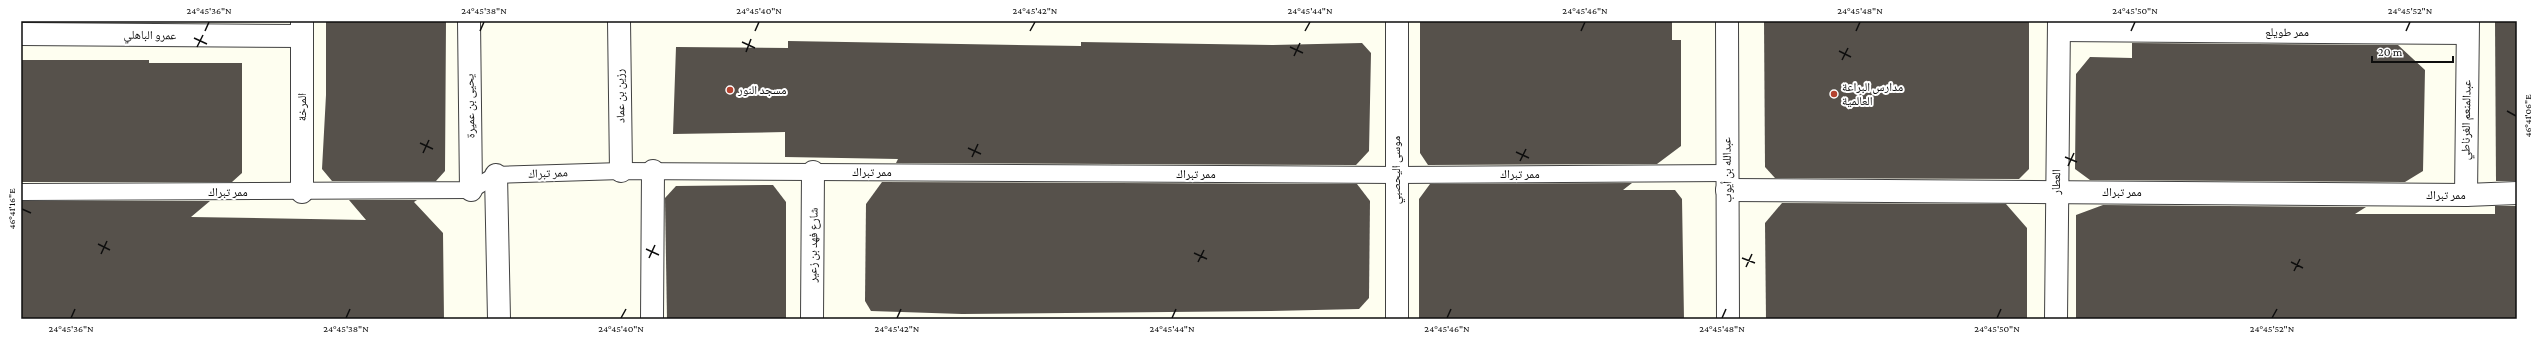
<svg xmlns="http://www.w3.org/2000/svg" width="2538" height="340" font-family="'Crimson Pro','Noto Naskh Arabic',serif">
	<rect width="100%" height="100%" fill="#fefef0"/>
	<g fill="#56514b">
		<polygon points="326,21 446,21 445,171 436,181 332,181 322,169 326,95"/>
		<polygon points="1420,21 1672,21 1672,40 1681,40 1681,146 1657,164 1428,165 1420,153"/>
		<polygon points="1764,21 2029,21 2029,169 2019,179 1775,178 1765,167"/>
		<polygon points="2495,21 2517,21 2517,181 2496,181"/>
		<polygon points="788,41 1081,46 1081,42 1273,45 1362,43 1371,53 1369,151 1356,165 896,163 898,159 785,157 785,132 673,134 676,47 788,48"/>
		<polygon points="2132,43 2398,45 2425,70 2423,171 2405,182 2090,180 2075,169 2076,74 2090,57 2132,58"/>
		<polygon points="21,60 149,60 149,63 242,63 242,173 232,182 21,182"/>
		<polygon points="882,182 1357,184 1370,201 1369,298 1359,309 1271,311 962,314 871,311 865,301 866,204"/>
		<polygon points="1632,183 1623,190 1675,190 1682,199 1684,319 1419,319 1419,199 1430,184"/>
		<polygon points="773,185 786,202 786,319 667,319 665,198 676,186"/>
		<polygon points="349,200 417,200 414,202 443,233 444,319 21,319 21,201 210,201 191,217 366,220"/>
		<polygon points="1782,203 2006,204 2027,228 2027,319 1766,319 1765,223"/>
		<polygon points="2103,205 2366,207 2355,214 2495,214 2495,206 2517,206 2517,319 2076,319 2076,215"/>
	</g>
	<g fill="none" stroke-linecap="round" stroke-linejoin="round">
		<defs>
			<polyline id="service" points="21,192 471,190 496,175 621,171 1396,175 1726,173"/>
			<g id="minor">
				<polyline points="469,21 471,190"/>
				<polyline points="619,21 621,171"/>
				<polyline points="1397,21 1397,319"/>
				<polyline points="1727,21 1728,319"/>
				<polyline points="2059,30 2467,33"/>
				<polyline points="21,34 302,36"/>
				<polyline points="496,175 499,319"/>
				<polyline points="1727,190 2466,195 2517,193"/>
				<polyline points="302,192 302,21"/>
				<polyline points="2466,195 2468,21"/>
				<polyline points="652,319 653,171"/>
				<polyline points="812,319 813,172"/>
				<polyline points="2056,319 2059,21"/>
			</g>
		</defs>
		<use href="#service" stroke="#414141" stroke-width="18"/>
		<use href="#minor" stroke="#414141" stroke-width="24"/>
		<use href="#service" stroke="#fff" stroke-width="16"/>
		<use href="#minor" stroke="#fff" stroke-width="22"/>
	</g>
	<path fill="none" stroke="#0e0e0e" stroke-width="1.5" d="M205,31L209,22M480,31L484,22M755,31L759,22M1030,31L1035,22M1305,31L1310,22M1581,31L1585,22M1856,31L1860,22M2131,31L2135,22M2406,31L2410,22M194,38L207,44M742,42L755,48M197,47L203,35M1290,47L1303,53M1839,51L1851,57M746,52L751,39M1294,56L1300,43M1842,60L1848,48M2507,111L2516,116M420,143L433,149M968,148L981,154M1516,152L1529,158M423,153L429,140M972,157L978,144M2065,157L2077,162M1520,161L1526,149M2068,166L2074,153M22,209L31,213M98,244L110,250M646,249L659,255M1194,253L1207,259M101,254L107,241M649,258L655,245M1742,258L1755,263M1198,262L1204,250M2291,262L2303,268M1746,267L1752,254M2294,271L2300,259M71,318L75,309M346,318L350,309M621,318L626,309M897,318L901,309M1172,318L1176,309M1447,318L1451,309M1722,318L1726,309M1997,318L2001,309M2272,318L2277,309"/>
	<g fill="#b44330" stroke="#fff" stroke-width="1.5">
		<circle cx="730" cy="90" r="4"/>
		<circle cx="1834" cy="94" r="4"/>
	</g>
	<g text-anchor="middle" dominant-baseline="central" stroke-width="4" stroke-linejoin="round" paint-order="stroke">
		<g font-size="12" fill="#0e0e0e" stroke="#fff">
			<text x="2287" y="32">ممر طويلع</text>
			<text transform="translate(150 35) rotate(1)">عمرو الباهلي</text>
			<text transform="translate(620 96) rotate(-91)">رزين بن عماد</text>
			<text transform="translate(470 106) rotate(-91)">يحيى بن عميرة</text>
			<text transform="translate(302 107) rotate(-90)">المرخة</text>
			<text transform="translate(2466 120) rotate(-89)">عبدالمنعم الغرناطي</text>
			<text transform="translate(1396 170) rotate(-90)">موسى اليحصبي</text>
			<text transform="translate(1727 170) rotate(-91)">عبدالله بن أيوب</text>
			<text x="872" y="172">ممر تبراك</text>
			<text transform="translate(548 173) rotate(-2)">ممر تبراك</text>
			<text x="1196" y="174">ممر تبراك</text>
			<text x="1520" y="174">ممر تبراك</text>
			<text transform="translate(2056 182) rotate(-89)">العطار</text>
			<text x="228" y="192">ممر تبراك</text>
			<text x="2122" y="192">ممر تبراك</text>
			<text x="2446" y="195">ممر تبراك</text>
			<text transform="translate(813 245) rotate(-89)">شارع فهد بن زعير</text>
		</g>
		<g font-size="12" fill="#0e0e0e" stroke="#fff" text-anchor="start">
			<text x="1842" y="87">مدارس البراعة<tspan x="1842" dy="14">العالمية</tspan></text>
			<text x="738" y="90">مسجد النور</text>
		</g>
	</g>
	<rect width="2538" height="340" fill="none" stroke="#ffffff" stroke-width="44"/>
	<path d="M2372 56v6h81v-6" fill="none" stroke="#0e0e0e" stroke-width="2"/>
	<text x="2378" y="56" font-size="12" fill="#0e0e0e" stroke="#ffffff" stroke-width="3" paint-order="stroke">20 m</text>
	<rect x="22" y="22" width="2494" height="296" fill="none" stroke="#0e0e0e" stroke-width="1.5"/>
	<g font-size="10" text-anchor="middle" fill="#0e0e0e">
		<text x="209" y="14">24°45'36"N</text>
		<text x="484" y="14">24°45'38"N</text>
		<text x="759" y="14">24°45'40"N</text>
		<text x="1035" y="14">24°45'42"N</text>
		<text x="1310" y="14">24°45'44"N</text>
		<text x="1585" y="14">24°45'46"N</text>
		<text x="1860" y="14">24°45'48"N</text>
		<text x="2135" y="14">24°45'50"N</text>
		<text x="2410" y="14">24°45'52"N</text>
		<text transform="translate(2527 116) rotate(-90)" y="4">46°41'06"E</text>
		<text transform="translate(11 209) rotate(-90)" y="4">46°41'16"E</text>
		<text x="71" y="332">24°45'36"N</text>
		<text x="346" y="332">24°45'38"N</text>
		<text x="621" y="332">24°45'40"N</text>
		<text x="897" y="332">24°45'42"N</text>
		<text x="1172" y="332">24°45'44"N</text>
		<text x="1447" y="332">24°45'46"N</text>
		<text x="1722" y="332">24°45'48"N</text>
		<text x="1997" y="332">24°45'50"N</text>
		<text x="2272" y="332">24°45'52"N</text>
	</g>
</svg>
